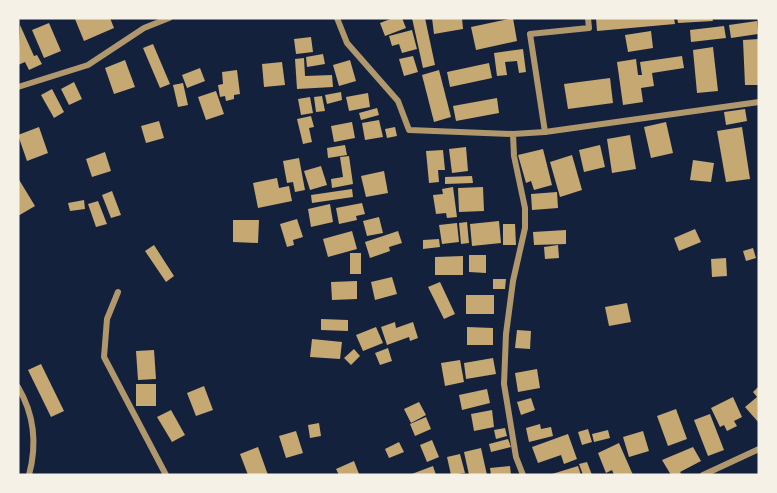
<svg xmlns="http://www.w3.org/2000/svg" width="777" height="493" font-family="'IBM Plex Serif',serif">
	<rect width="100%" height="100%" fill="#14213d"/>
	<g fill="#c6a872">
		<polygon points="78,18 110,18 114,28 84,41 75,19"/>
		<polygon points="393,18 402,18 406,28 385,36 380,23"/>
		<polygon points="412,18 425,18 435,65 423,68"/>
		<polygon points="432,18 462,18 463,29 434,34"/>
		<polygon points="513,18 517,41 476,50 471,27"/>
		<polygon points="596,18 674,18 675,24 597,31"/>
		<polygon points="677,18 712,18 713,21 678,23"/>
		<polygon points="757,21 758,34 731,38 729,25"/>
		<polygon points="49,23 61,51 44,58 32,30"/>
		<polygon points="20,25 34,56 37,55 42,64 29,70 25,62 18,65"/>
		<polygon points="724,26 726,38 691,42 690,30"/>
		<polygon points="412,30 417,49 402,53 399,44 392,46 389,36"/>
		<polygon points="651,31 653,48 628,52 625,35"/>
		<polygon points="311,37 313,52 296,54 294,39"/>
		<polygon points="759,39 759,85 745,85 743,40"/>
		<polygon points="153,44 170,84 160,88 143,48"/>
		<polygon points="713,47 718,91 697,93 693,50"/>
		<polygon points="523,49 526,72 519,73 517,61 505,62 507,75 497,76 494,53"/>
		<polygon points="323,54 325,64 307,67 306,57"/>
		<polygon points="413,56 418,72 404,76 399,59"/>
		<polygon points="682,56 684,68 652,73 654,86 641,88 643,102 623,105 617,62 636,59 638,75 642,75 640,62"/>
		<polygon points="304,58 305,76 332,75 333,87 297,89 295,59"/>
		<polygon points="125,60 135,87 114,94 105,68"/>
		<polygon points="350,60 356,81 339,86 333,65"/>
		<polygon points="282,62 285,85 264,87 262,64"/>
		<polygon points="489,63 492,78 450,87 447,72"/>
		<polygon points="200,68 205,81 187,88 182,75"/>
		<polygon points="237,70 240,94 234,95 234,99 226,101 225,96 220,97 218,85 223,84 222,72"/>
		<polygon points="439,70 451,117 434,122 422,75"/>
		<polygon points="610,78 613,103 568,109 564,84"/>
		<polygon points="74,82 82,99 69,105 61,89"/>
		<polygon points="183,83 188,105 178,107 173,85"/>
		<polygon points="52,89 64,112 54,118 41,95"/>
		<polygon points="216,91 224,114 206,120 198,97"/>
		<polygon points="341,92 342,100 327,104 325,95"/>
		<polygon points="368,93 370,107 349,111 346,97"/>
		<polygon points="322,96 325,111 316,112 314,97"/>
		<polygon points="310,97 313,113 301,115 298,99"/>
		<polygon points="497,98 499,113 456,121 453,106"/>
		<polygon points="377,108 379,115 361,120 359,113"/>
		<polygon points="745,109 747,121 726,125 724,112"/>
		<polygon points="311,116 314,127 309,128 312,142 303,144 297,119"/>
		<polygon points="379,120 383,137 365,140 362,123"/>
		<polygon points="159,121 164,138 146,143 141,126"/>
		<polygon points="352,122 355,138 334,142 331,126"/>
		<polygon points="666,122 673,153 651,158 644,127"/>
		<polygon points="39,127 48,153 27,161 18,135"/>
		<polygon points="395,127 397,136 387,138 385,129"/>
		<polygon points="742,127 750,179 726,182 717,131"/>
		<polygon points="630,135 636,169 612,173 607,139"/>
		<polygon points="345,145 347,155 328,158 327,148"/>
		<polygon points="600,145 605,167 584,172 579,150"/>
		<polygon points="466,147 468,171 452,173 449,149"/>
		<polygon points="543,149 552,185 534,190 531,181 526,183 518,155"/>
		<polygon points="443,150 445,170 438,170 439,182 429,183 426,151"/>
		<polygon points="105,152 111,171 92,177 86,159"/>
		<polygon points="572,155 582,190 560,197 550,162"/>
		<polygon points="349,156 353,184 332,188 331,179 343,177 340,157"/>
		<polygon points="299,158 305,190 295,192 293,182 287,183 283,161"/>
		<polygon points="693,160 714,163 711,182 690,180"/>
		<polygon points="321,166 327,185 310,190 304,171"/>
		<polygon points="384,171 388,193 366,197 361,176"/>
		<polygon points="472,176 473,183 445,184 445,177"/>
		<polygon points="18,178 35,206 18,216"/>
		<polygon points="277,178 279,188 289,186 292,201 258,208 253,183"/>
		<polygon points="453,187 457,217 447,218 446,213 436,214 433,195 443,194 442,189"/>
		<polygon points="483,187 484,211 459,212 458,188"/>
		<polygon points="352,189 353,197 312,203 311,195"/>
		<polygon points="112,191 121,215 111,218 102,195"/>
		<polygon points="557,192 558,208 532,210 531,194"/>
		<polygon points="84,200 85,209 70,211 68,203"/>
		<polygon points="98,201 107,224 96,227 88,204"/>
		<polygon points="362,203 365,214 356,216 357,220 339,224 336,208"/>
		<polygon points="330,204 333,222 311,227 308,209"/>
		<polygon points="379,217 383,233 367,236 363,221"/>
		<polygon points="297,219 303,237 293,240 294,245 287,247 280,224"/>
		<polygon points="233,220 259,220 258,243 233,242"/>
		<polygon points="499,221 501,243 472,246 470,224"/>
		<polygon points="467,222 469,243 461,244 459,223"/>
		<polygon points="457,223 459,242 442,244 439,225"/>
		<polygon points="503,224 515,224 516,245 503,245"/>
		<polygon points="695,229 701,242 679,251 674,238"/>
		<polygon points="566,230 566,244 534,245 533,232"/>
		<polygon points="352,231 357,249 328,257 323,239"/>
		<polygon points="398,231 402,243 389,247 390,251 370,258 365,242"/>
		<polygon points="439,239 440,247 423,249 423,240"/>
		<polygon points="154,245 174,276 166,282 145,251"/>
		<polygon points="558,245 559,258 545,259 544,247"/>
		<polygon points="753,248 756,258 746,261 743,251"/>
		<rect x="350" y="253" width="11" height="21"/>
		<polygon points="469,255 486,255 486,273 469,272"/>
		<polygon points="463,256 463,275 435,275 435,257"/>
		<polygon points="726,258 727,276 712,277 711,259"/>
		<polygon points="392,277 397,294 375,300 371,282"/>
		<polygon points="493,279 506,279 505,289 493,289"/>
		<polygon points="357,281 357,299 332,300 331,282"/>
		<polygon points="440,282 455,314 444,319 428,287"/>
		<rect x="466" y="295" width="28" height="19"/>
		<polygon points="627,303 631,322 609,326 605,307"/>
		<polygon points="321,319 348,320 348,331 321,330"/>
		<polygon points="395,322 396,328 413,322 418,338 410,341 409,337 387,345 381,327"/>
		<polygon points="376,327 383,343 363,351 356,335"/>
		<polygon points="467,327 493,328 493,345 467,345"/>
		<polygon points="517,330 531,331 530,349 515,348"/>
		<polygon points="312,339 342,342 340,359 310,357"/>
		<polygon points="388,348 392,361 380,365 375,353"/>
		<polygon points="354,349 360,356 351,365 344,358"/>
		<polygon points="154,350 156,379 138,380 136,351"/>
		<polygon points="493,358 496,374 466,379 464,363"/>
		<polygon points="460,360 464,382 445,386 441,363"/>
		<polygon points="41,364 64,411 51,417 28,370"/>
		<polygon points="537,369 540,388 518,392 515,373"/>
		<rect x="136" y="384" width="20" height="22"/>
		<polygon points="204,386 213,410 196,416 187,393"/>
		<polygon points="759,386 759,423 745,407 757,397 753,392"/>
		<polygon points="487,389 490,403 462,410 459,395"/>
		<polygon points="733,397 742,417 734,421 737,426 727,431 724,425 720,427 711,408"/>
		<polygon points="531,398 535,410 521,415 517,402"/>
		<polygon points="419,402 426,415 411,423 404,409"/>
		<polygon points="676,409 687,439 668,446 657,416"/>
		<polygon points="171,410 185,435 172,442 157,417"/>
		<polygon points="492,410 494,427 474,431 471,414"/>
		<polygon points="710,414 724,450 708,456 694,420"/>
		<polygon points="426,417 431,429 415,436 410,424"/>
		<polygon points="319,423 321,436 310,438 308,425"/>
		<polygon points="540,424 541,429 551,427 553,436 529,442 526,428"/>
		<polygon points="505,428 507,436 496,439 494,430"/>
		<polygon points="588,429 592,442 582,445 578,432"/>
		<polygon points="608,430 610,438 594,442 592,434"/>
		<polygon points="296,431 303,453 286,458 279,436"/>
		<polygon points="643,431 649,451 629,457 623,437"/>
		<polygon points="568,434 577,459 564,464 561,455 538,463 532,447"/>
		<polygon points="508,439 511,447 491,452 489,444"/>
		<polygon points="432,440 439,457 427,462 420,445"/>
		<polygon points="399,442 404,452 389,458 385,449"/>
		<polygon points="619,443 633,475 614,475 612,470 606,473 598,453"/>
		<polygon points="258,447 268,475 248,475 240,454"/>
		<polygon points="693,447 701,461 680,472 682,475 671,475 662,460"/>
		<polygon points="481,448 487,475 469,475 464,452"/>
		<polygon points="460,454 465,473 451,475 447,457"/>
		<polygon points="354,461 359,474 339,475 336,469"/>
		<polygon points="587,462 592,475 583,475 579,464"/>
		<polygon points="433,466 436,475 409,475"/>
		<polygon points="510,466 511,475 491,475 490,468"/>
		<polygon points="578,466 581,475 552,475 552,474"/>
	</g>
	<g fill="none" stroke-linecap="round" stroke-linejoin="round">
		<g stroke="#b1986c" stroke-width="6">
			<polyline points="337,18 347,43 398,101 409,130 513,134"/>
			<polyline points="18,87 88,65 144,28 169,18"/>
			<polyline points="545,132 530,34 589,28 588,18"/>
			<polyline points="118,292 107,319 104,357 166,475"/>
			<path d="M18,387C34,414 37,445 29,475"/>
			<polyline points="523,475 516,457 504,384 506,334 513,281 525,228 525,208 514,156 513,134 545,132 759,102"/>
			<polyline points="703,475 759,449"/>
		</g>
	</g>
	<rect width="777" height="493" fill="none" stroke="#f6f1e7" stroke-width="39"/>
</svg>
